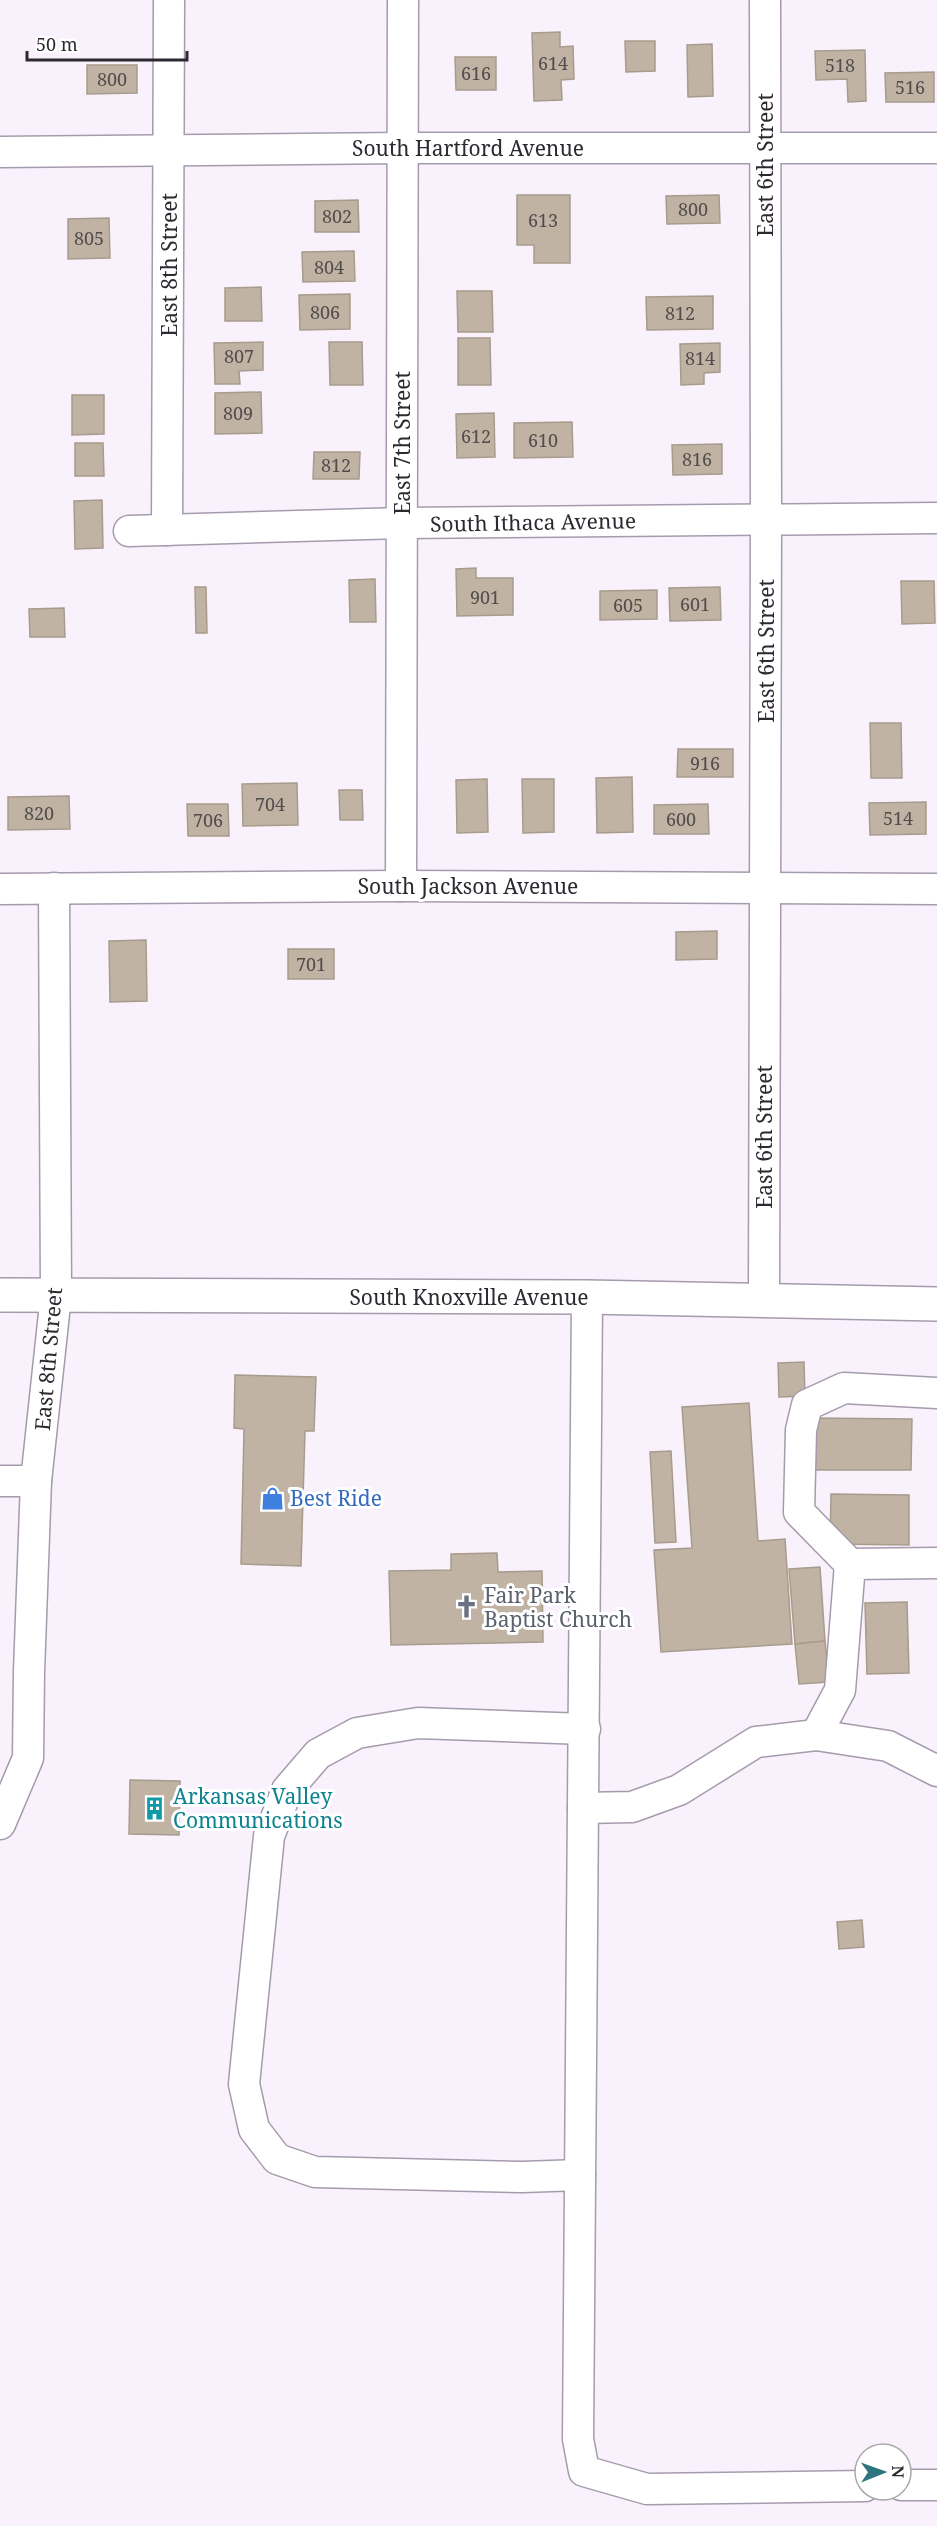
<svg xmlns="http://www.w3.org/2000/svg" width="937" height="2526" font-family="'Noto Serif',serif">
	<rect width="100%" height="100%" fill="#f9f2fd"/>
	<g fill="#c0b3a3" stroke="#a89b8c" stroke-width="1.5">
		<polygon points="560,32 560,47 573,46 574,79 561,80 562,100 534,101 532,33"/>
		<polygon points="625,41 655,41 655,71 626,72"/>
		<polygon points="712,44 713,96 688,97 687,45"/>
		<polygon points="865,50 866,101 848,102 847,79 816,80 815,51"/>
		<polygon points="455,57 496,57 496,90 456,90"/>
		<polygon points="87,65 137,65 137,93 87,94"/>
		<polygon points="934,72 934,102 886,102 885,73"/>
		<polygon points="517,195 570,195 570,263 534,263 534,245 517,245"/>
		<polygon points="719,195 720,223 667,224 666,196"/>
		<polygon points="358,200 359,232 315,232 315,201"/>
		<polygon points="109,218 110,258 68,259 68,219"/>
		<polygon points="354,251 355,281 303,282 302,252"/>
		<polygon points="261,287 262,321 225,321 225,288"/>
		<polygon points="457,291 492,291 493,332 458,332"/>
		<polygon points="350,294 350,329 300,330 299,295"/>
		<polygon points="713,296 713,329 647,330 646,297"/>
		<polygon points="458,338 490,338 491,385 458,385"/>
		<polygon points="263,342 263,370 239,371 240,384 215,384 214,343"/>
		<polygon points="329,342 362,342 363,385 330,385"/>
		<polygon points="720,343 720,372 704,373 704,384 681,385 680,344"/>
		<polygon points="261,392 262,433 215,434 215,393"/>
		<polygon points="72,395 104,395 104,434 72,435"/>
		<polygon points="494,413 495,457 457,458 456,414"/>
		<polygon points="572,422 573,457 514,458 514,423"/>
		<polygon points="75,443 103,443 104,476 75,476"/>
		<polygon points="722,444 722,474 673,475 672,445"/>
		<polygon points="314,452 360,452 359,479 313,479"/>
		<polygon points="102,500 103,548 75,549 74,501"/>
		<polygon points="476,568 476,578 513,578 513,615 457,616 456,569"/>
		<polygon points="375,579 376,622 350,622 349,580"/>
		<polygon points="901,581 934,581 935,623 902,624"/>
		<polygon points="195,587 206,587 207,633 196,633"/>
		<polygon points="720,587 721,620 670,621 669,588"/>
		<polygon points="657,590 657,619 600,620 600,591"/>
		<polygon points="64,608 65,637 30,637 29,609"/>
		<polygon points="870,723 901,723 902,778 871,778"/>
		<polygon points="678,749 733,749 733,777 677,777"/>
		<polygon points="632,777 633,832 597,833 596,778"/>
		<polygon points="487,779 488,832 457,833 456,780"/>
		<polygon points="522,779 554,779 554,832 523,833"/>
		<polygon points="297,783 298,825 243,826 242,784"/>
		<polygon points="339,790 362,790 363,820 340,820"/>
		<polygon points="69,796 70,829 8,830 8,797"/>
		<polygon points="926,802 926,834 870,835 869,803"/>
		<polygon points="187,804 228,804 229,836 188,836"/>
		<polygon points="708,804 709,834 654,834 654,805"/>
		<polygon points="717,931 717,959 676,960 676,932"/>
		<polygon points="146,940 147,1001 110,1002 109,941"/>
		<rect x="288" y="949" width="46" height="30"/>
		<polygon points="804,1362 805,1396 779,1397 778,1363"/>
		<polygon points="235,1375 316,1377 314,1431 305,1431 301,1566 241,1564 244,1429 234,1428"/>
		<polygon points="749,1403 758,1541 785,1539 792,1644 661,1652 654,1550 692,1548 682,1407"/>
		<polygon points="811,1418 912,1419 911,1470 811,1470"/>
		<polygon points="671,1451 676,1542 655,1543 650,1452"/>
		<polygon points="831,1494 909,1495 909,1545 830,1544"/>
		<polygon points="497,1553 498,1572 542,1571 543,1642 391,1645 389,1571 451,1570 451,1554"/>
		<polygon points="820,1567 825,1641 795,1644 789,1569"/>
		<polygon points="907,1602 909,1673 867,1674 865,1603"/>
		<polygon points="825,1641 829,1682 799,1684 795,1644"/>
		<polygon points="130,1780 180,1781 179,1835 129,1834"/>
		<polygon points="862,1920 864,1947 839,1949 837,1922"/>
	</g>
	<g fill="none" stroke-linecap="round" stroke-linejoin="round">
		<defs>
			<g id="minor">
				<polyline points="0,152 402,148 937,148"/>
				<polyline points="167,530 169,0"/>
				<polyline points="129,531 402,523 937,518"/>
				<polyline points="401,886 403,0"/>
				<polyline points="0,889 401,886 937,889"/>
				<polyline points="587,1297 578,2439 584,2471 647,2489 865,2486"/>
				<polyline points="764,1301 766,519 765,0"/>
				<polyline points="0,1481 36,1481"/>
				<polyline points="850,1564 799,1512 801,1430 807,1405 844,1388 937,1393"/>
				<polyline points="816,1735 840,1690 850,1564 937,1563"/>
				<polyline points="583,1808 632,1807 679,1790 756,1742 816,1735 888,1746 937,1771"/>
				<polyline points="0,1824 28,1758 29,1672 36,1481 56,1295 54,888"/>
				<polyline points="580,2175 522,2177 315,2172 277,2159 254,2129 244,2084 269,1836 287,1790 318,1754 357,1733 418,1723 585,1729"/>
				<polyline points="901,2485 937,2485"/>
			</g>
			<polyline id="major" points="0,1295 587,1297 937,1304"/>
		</defs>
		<use href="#minor" stroke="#a69bac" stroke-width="33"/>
		<use href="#major" stroke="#a69bac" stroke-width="36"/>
		<use href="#minor" stroke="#fff" stroke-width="30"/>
		<use href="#major" stroke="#fff" stroke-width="33"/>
	</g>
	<defs>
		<symbol id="shop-bare" viewBox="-9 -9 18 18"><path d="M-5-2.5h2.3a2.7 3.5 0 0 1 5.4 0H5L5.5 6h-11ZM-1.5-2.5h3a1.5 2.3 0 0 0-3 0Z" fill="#3f7fe0" stroke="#fff" stroke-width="2.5" paint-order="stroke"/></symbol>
		<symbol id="church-bare" viewBox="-9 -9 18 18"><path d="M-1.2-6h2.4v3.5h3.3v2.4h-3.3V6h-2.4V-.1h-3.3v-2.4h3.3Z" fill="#6b7280" stroke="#fff" stroke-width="2.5" paint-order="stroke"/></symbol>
		<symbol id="building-bare" viewBox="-9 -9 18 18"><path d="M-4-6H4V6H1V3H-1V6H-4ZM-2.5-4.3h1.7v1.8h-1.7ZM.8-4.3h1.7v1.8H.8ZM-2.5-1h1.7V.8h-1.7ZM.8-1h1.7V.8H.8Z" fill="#0f9aa8" stroke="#fff" stroke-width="2.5" paint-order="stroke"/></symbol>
	</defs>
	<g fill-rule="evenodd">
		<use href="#shop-bare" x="256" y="1482" width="33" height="33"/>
		<use href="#church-bare" x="450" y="1590" width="33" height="33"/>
		<use href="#building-bare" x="138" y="1792" width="33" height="33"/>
	</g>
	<g text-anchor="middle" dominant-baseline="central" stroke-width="6" stroke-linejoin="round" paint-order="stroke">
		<g font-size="18" fill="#524c4d">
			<text x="553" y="63">614</text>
			<text x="840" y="65">518</text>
			<text x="476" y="73">616</text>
			<text x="112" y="79">800</text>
			<text x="910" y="87">516</text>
			<text x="693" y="209">800</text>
			<text x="337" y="216">802</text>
			<text x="543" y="220">613</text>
			<text x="89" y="238">805</text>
			<text x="329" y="267">804</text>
			<text x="325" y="312">806</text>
			<text x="680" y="313">812</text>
			<text x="239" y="356">807</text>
			<text x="700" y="358">814</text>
			<text x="238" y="413">809</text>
			<text x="476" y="436">612</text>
			<text x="543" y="440">610</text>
			<text x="697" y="459">816</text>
			<text x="336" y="465">812</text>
			<text x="485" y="597">901</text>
			<text x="695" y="604">601</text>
			<text x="628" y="605">605</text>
			<text x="705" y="763">916</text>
			<text x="270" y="804">704</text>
			<text x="39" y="813">820</text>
			<text x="898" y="818">514</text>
			<text x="681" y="819">600</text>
			<text x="208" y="820">706</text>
			<text x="311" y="964">701</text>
		</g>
		<g font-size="21" fill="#2d2930" stroke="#fff">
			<text x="468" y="148">South Hartford Avenue</text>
			<text transform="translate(765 165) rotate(-90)">East 6th Street</text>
			<text transform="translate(169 265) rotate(-90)">East 8th Street</text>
			<text transform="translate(402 443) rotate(-90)">East 7th Street</text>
			<text transform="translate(533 522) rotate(-1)">South Ithaca Avenue</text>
			<text transform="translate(766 651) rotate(-90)">East 6th Street</text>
			<text x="468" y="886">South Jackson Avenue</text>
			<text transform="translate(764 1137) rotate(-90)">East 6th Street</text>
			<text x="469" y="1297">South Knoxville Avenue</text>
			<text transform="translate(48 1359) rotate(-85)">East 8th Street</text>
		</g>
		<g font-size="21" fill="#366cbe" stroke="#fff" text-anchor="start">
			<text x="290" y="1498">Best Ride</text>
		</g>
		<g font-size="21" fill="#5b616d" stroke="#fff" text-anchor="start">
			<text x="484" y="1595">Fair Park<tspan x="484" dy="24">Baptist Church</tspan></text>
		</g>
		<g font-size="21" fill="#0d838f" stroke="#fff" text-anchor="start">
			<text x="173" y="1796">Arkansas Valley<tspan x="173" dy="24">Communications</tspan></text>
		</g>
	</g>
	<g transform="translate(883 2472) rotate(89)"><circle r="28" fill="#ffffff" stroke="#aba9ac" stroke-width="1.5"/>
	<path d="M0-4.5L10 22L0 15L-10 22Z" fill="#2e7580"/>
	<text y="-9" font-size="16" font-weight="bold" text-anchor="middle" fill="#2d2930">N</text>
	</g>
	<path d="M27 51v9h160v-9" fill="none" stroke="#2d2930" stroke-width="3"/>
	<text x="36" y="51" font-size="18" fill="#2d2930" stroke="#ffffff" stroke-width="4.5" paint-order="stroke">50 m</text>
</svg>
